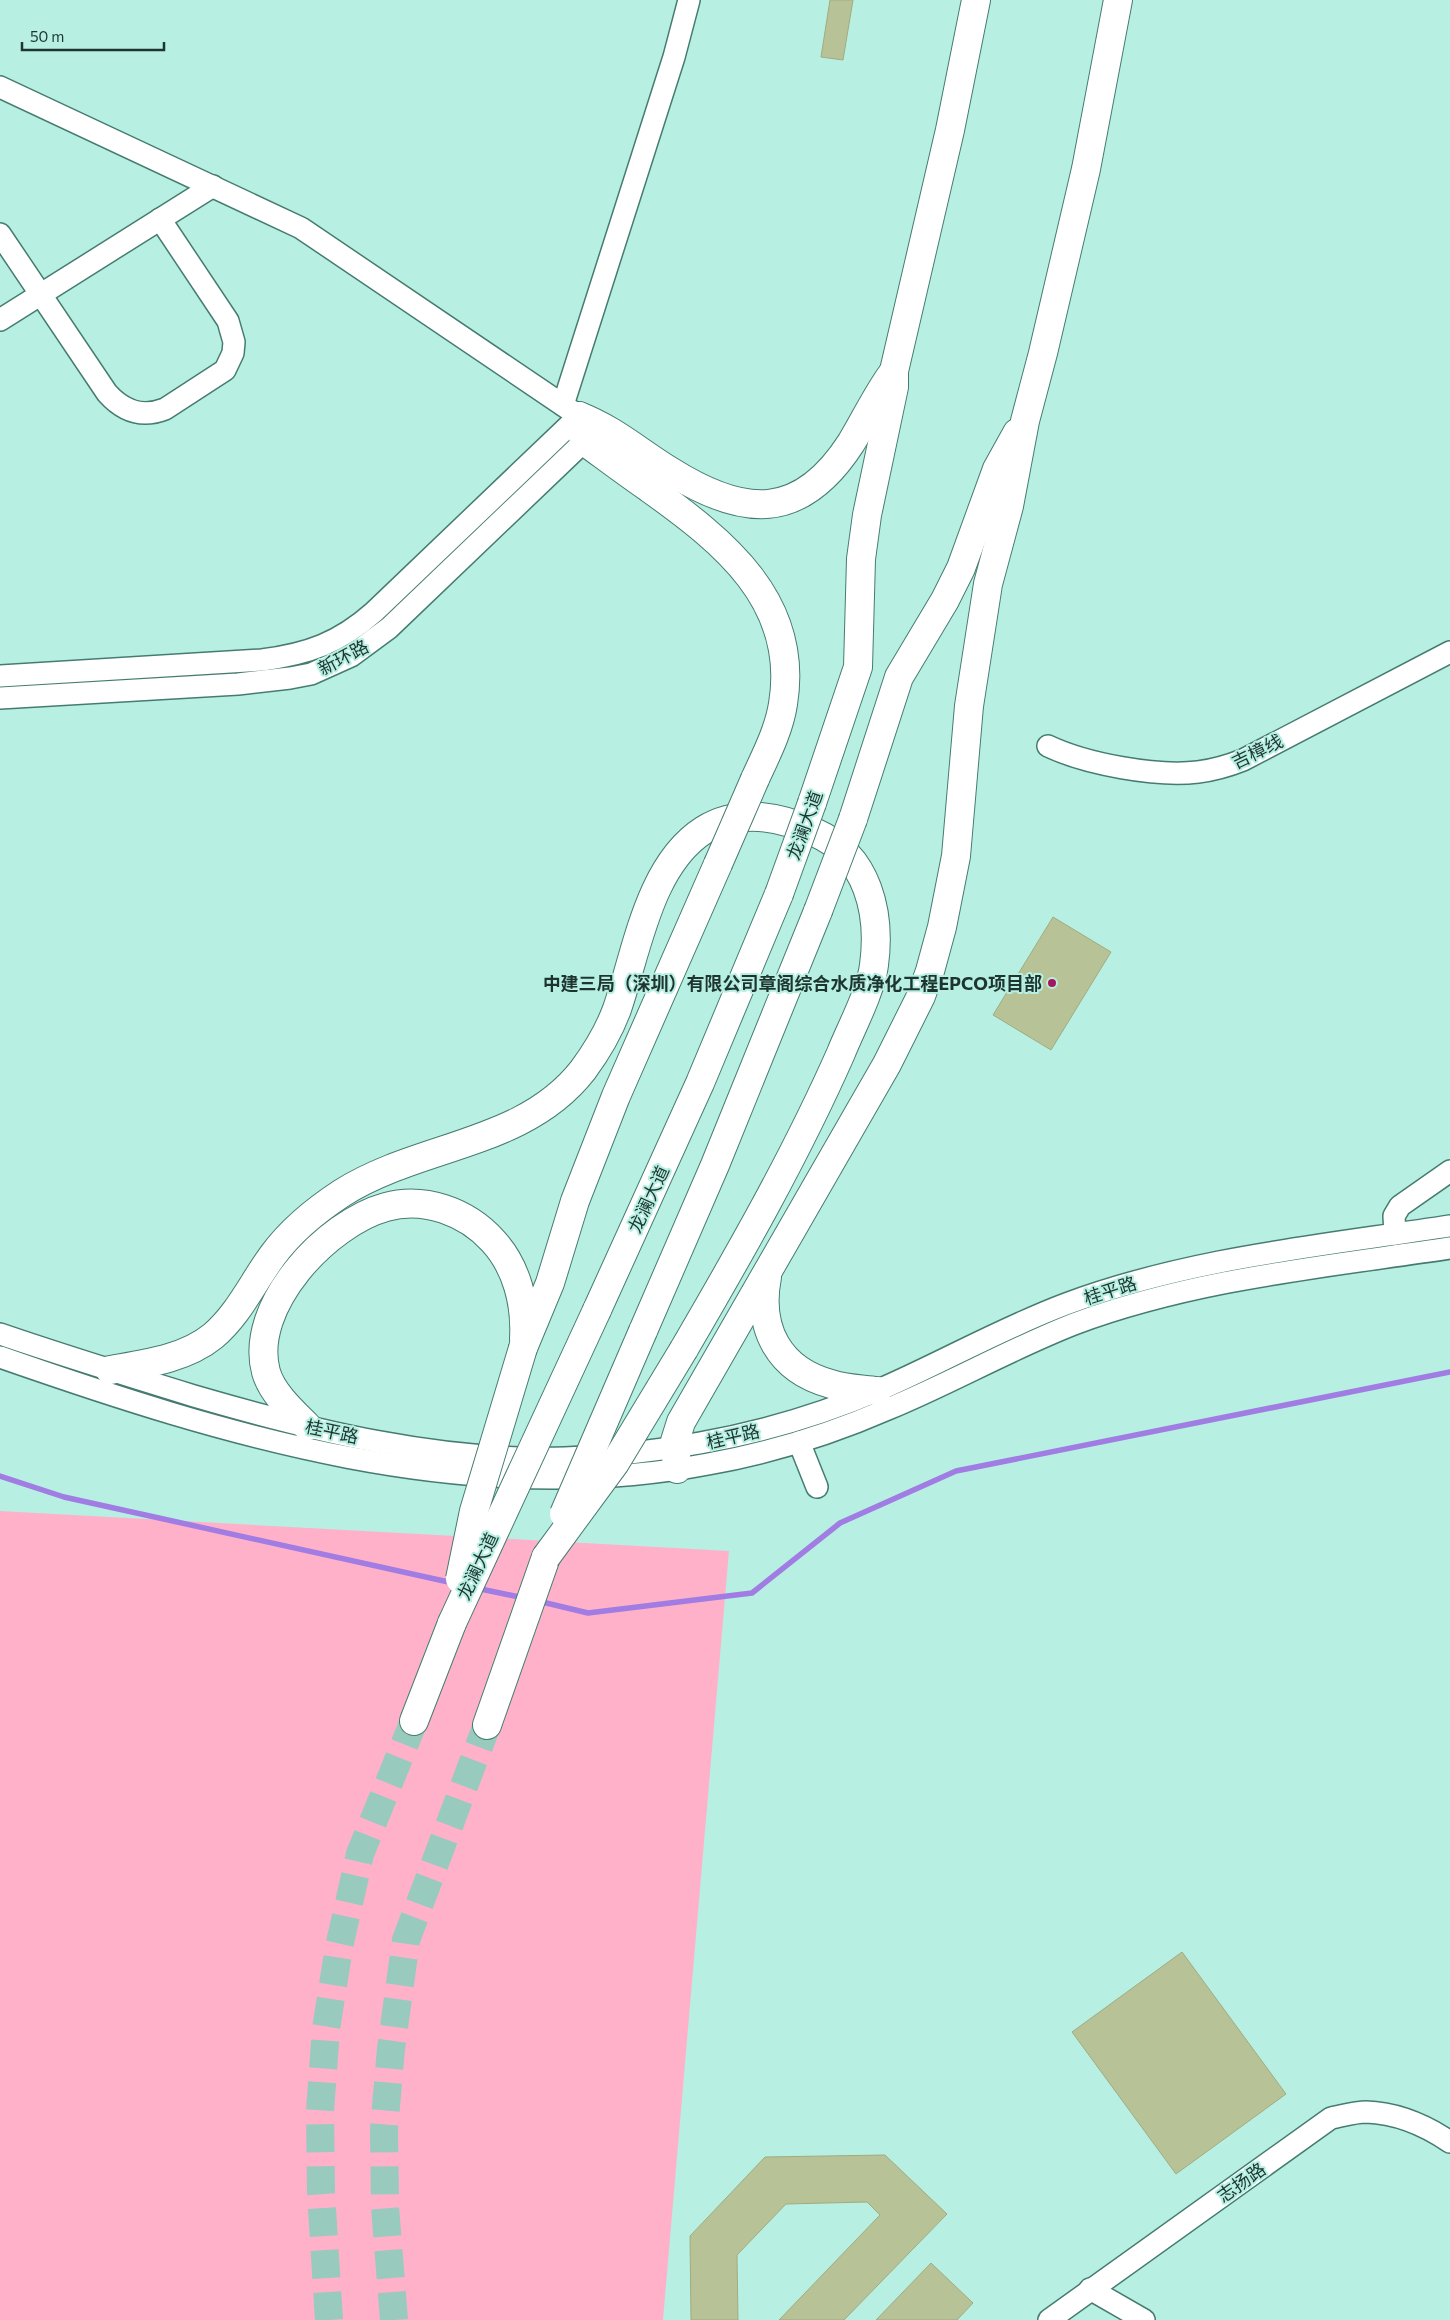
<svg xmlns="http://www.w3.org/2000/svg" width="1450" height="2320" font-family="Commissioner,'Noto Sans SC',sans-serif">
	<rect width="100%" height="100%" fill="#b7f0e2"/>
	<polygon fill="#ffb1ca" points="0,1511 729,1551 663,2320 0,2320"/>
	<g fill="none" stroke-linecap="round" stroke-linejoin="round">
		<g stroke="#a07ce3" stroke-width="5.5">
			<polyline points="0,1476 64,1497 453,1583"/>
			<polyline points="476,1588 524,1598"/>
			<polyline points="538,1601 588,1613 752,1593 840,1523 956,1471 1450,1372"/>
		</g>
	</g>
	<g fill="#b8c297" stroke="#a1ab80">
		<polygon points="830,0 853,0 843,60 821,57"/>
		<polygon points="1053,917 1111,952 1051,1050 993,1015"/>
		<polygon points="1182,1952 1286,2094 1176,2174 1072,2032"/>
		<polygon points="885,2155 947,2214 844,2320 779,2320 880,2215 867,2202 786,2204 737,2255 738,2320 691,2320 690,2236 765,2157"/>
		<polygon points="931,2263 973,2303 957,2320 876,2320"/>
	</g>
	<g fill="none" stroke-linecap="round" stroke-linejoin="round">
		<g stroke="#98cabe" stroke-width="28" stroke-dasharray="28 14" stroke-linecap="butt">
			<polyline points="329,2320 321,2193 320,2111 326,2029 339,1947 360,1854 414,1721"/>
			<polyline points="394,2320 385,2207 384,2129 391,2049 406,1940 487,1725"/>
		</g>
		<defs>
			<g id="minor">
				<path d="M0,87L301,228L579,416L374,612C339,643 308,654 262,660L0,676"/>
				<path d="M0,234L107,393C123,411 142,418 165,409L225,370L233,353L234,342L228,321L160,219"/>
				<polyline points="0,320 213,186"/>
				<polyline points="563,405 674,57 689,0"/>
				<polyline points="0,698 238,684 290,678 311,674 351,656 389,628 596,430"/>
				<path d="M1048,746C1086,764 1156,777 1198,772C1214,770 1228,766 1243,760L1450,652"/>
				<polyline points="1395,1234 1394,1216 1400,1206 1450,1171"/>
				<path d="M0,1334C64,1356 129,1376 194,1396C314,1431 440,1462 565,1458C610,1456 656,1451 700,1443C762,1432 823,1414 881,1389C943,1362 1002,1328 1066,1304C1189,1258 1321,1246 1450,1226"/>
				<path d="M0,1357C226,1436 467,1510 708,1464C769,1453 831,1434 888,1409C951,1383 1010,1349 1074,1324C1194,1279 1324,1267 1450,1248"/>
				<polyline points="799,1442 817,1487"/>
				<polyline points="1090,2289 1144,2320"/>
				<path d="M1049,2320L1331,2118C1342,2116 1355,2112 1366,2112C1397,2113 1425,2125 1450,2142"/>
			</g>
			<g id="highway">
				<path d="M579,416L584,441C606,457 627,473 649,488C723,541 800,601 783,704C779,730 766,755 755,779"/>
				<path d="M579,416C613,429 639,452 670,471C743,517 800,522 851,443C865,420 876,396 892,374"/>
				<polyline points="812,803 858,667 861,559 867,515 894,387 894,371 950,130 976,0"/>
				<polyline points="853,819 899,677 945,600 961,568 997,469 1017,433"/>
				<path d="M767,1277C757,1329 779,1370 831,1384C846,1389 862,1389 877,1391"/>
				<polyline points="597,1310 700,1083 779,894"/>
				<polyline points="643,1331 715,1165 818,911"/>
				<polyline points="523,1348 550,1283 575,1201 616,1096 718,864"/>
				<path d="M110,1370C144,1364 185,1359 213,1336C239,1314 253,1282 273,1255C292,1229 316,1210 342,1193C419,1144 524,1146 583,1070C597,1051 609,1031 617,1009C637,951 649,865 704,830C740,808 780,816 816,833C868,856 881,913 874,965C871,991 851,1028 841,1053C796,1155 740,1253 684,1349"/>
				<path d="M307,1426C292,1411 272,1393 266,1372C248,1306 327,1223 386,1207C424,1196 467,1212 493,1241C517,1267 526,1304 524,1339"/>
				<polyline points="677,1469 675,1441 681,1422 887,1064 921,996 930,971 942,927 956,856 969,706 988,584 1009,506 1025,421 1043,353 1086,169 1118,0"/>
				<polyline points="414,1721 452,1623"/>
				<polyline points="487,1725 546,1557"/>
			</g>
		</defs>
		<use href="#minor" stroke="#467c70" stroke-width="24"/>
		<use href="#highway" stroke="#467c70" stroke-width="30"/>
		<use href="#minor" stroke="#fff" stroke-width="21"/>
		<use href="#highway" stroke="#fff" stroke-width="28"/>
		<defs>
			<g id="highway-bridge">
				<polyline points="718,864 755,779"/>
				<polyline points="779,894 812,803"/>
				<polyline points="818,911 853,819"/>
				<polyline points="564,1514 643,1331"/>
				<polyline points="546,1557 615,1463 684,1349"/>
				<polyline points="460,1579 474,1511 523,1348"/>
				<polyline points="452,1623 597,1310"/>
			</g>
		</defs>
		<use href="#highway-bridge" stroke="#467c70" stroke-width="30" stroke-linecap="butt"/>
		<use href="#highway-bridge" stroke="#fff" stroke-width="28"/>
	</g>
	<circle fill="#a5175c" stroke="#b7f0e2" stroke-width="2" cx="1052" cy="983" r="5"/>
	<g text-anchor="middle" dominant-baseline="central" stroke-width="4" stroke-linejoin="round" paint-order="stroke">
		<g font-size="18" fill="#1d342f" stroke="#b7f0e2">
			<text transform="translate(343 657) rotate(-28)">新环路</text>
			<text transform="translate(1257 751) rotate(-26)">吉樟线</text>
			<text transform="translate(804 825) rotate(-70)">龙澜大道</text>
			<text transform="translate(648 1199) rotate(-65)">龙澜大道</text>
			<text transform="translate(1110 1290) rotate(-18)">桂平路</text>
			<text transform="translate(332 1431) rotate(12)">桂平路</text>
			<text transform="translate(733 1436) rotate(-13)">桂平路</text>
			<text transform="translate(477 1566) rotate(-65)">龙澜大道</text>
			<text transform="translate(1241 2182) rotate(-35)">志扬路</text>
		</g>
		<g font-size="18" font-weight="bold" fill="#1d342f" stroke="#b7f0e2" text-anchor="end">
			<text x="1042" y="983">中建三局（深圳）有限公司章阁综合水质净化工程EPCO项目部</text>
		</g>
	</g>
	<path d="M22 42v8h142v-8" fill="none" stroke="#1d342f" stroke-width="2.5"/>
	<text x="30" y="42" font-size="15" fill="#1d342f" stroke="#b7f0e2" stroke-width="4" paint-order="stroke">50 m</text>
</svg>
